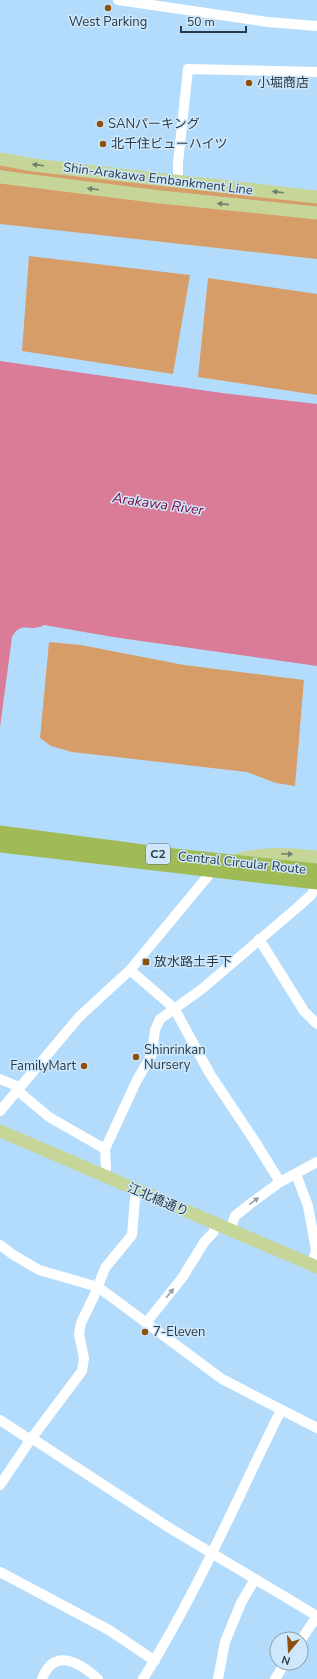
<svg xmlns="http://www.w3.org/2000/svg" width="317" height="1679" font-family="'Nunito Sans','Noto Sans JP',sans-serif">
	<rect width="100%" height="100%" fill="#b3dcfc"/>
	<g fill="#d79d69">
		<polygon points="0,164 317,201 317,207 56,180 0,170"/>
		<polygon points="0,181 317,219 317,259 0,224"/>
		<polygon points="29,256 190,275 173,374 22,351"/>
		<polygon points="208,278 317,294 317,395 198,377"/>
		<polygon points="49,642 81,645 184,665 304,680 295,786 276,783 247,772 72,752 51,746 40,738"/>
	</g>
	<path fill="#da7b97" d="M0,361L222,393L317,404V666L113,637L44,625C31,633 21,620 12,637L0,727Z"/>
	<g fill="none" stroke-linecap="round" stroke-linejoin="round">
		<g stroke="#fff" stroke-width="10">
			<polyline points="118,0 268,22 317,26"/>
			<polyline points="178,181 178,163 188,69 317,72"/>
			<polyline points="259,939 304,1011 317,1024"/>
			<polyline points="130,970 174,1008 210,1074 254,1140 280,1182"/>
			<polyline points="0,1079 19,1087"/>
			<polyline points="17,1090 49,1117 105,1149"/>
			<polyline points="0,1111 79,1017 130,970 208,876"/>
			<polyline points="296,1174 308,1206 316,1250 312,1265"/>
			<polyline points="103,1176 106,1168 105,1149 136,1082 152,1054 155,1030 160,1019 202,989 299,906 311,895 315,888"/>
			<polyline points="230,1230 235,1216 250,1204 280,1182 317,1162"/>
			<polyline points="0,1245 12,1254 39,1270 98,1287 222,1379 317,1428"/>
			<polyline points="146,1323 182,1278 205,1241 213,1233 216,1225"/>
			<polyline points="0,1420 26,1437 36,1441 168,1527 317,1616"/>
			<polyline points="0,1485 31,1439 82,1371 84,1358 79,1334 81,1323 95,1294 105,1268 132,1235 135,1199 138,1191"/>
			<polyline points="0,1572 109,1630 155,1661"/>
			<polyline points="301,1640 317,1616"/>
			<path d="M42,1679C54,1647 79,1662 98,1679"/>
			<path d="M143,1679C197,1593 236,1501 281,1410"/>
			<polyline points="218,1679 225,1642 241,1603 255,1579"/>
			<polyline points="275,1679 285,1663"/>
		</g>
		<g stroke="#c6d699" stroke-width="13">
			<polyline points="0,159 33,165 317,197"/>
			<polyline points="0,177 160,197 317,213"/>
			<path d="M234,861C262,852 288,854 317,857"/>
			<polyline points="0,1131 317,1267"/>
		</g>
		<g stroke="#a0bb55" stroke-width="15">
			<polyline points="0,833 174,856 317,871"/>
			<polyline points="0,845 317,882"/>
		</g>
	</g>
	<defs><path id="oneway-solid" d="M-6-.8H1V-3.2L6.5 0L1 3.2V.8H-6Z"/></defs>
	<g fill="#70816c">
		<use href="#oneway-solid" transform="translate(38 165) rotate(-173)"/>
		<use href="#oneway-solid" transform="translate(93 189) rotate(-173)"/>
		<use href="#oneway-solid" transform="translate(278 192) rotate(-173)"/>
		<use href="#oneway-solid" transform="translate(223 204) rotate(-174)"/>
		<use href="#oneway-solid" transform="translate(287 854) rotate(3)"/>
	</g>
	<g fill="#949da3">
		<use href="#oneway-solid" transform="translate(254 1201) rotate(-36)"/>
		<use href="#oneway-solid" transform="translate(170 1293) rotate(-51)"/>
	</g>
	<g fill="#8c510d" stroke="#cfe7fa" stroke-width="1.5">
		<circle cx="108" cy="8" r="4"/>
		<circle cx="249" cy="83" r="4"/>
		<circle cx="100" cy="124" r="4"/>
		<circle cx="103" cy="144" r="4"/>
		<rect x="142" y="958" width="8" height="8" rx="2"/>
		<circle cx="136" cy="1057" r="4"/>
		<circle cx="84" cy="1066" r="4"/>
		<circle cx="145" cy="1332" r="4"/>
	</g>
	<g text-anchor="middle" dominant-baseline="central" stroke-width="3" stroke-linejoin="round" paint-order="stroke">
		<rect fill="#cfe7fa" stroke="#5c6f7d" stroke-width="1" x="146" y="844" width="24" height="20" rx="3"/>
		<g font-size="12" font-weight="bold" fill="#2a3b47">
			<text x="158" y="854">C2</text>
		</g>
		<g font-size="13" fill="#2a3b47" stroke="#cfe7fa" text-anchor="start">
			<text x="108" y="22" text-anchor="middle">West Parking</text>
			<text x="257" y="83">小堀商店</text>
			<text x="108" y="124">SANパーキング</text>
			<text x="111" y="144">北千住ビューハイツ</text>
			<text x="154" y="962">放水路土手下</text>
			<text x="144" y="1050">Shinrinkan<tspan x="144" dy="15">Nursery</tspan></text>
			<text x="76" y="1066" text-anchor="end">FamilyMart</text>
			<text x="153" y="1332">7-Eleven</text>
		</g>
		<g font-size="13" fill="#2a3b47" stroke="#cfe7fa">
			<text transform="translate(158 179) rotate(7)">Shin-Arakawa Embankment Line</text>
			<text transform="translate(242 863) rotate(6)">Central Circular Route</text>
			<text transform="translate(158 1200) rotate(23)">江北橋通り</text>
		</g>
		<g font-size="14" font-style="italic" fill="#7d053d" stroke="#cfe7fa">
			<text transform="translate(158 504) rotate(8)">Arakawa River</text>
		</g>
	</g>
	<g transform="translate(289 1651) rotate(198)"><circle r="19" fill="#cfe7fa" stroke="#8da2b2"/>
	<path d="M0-3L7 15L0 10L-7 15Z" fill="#8c510d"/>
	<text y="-6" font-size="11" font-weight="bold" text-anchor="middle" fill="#2a3b47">N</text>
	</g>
	<path d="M181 26v6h65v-6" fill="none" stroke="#2a3b47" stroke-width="2"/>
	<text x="187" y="26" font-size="12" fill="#2a3b47" stroke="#cfe7fa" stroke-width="3" paint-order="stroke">50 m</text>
</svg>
